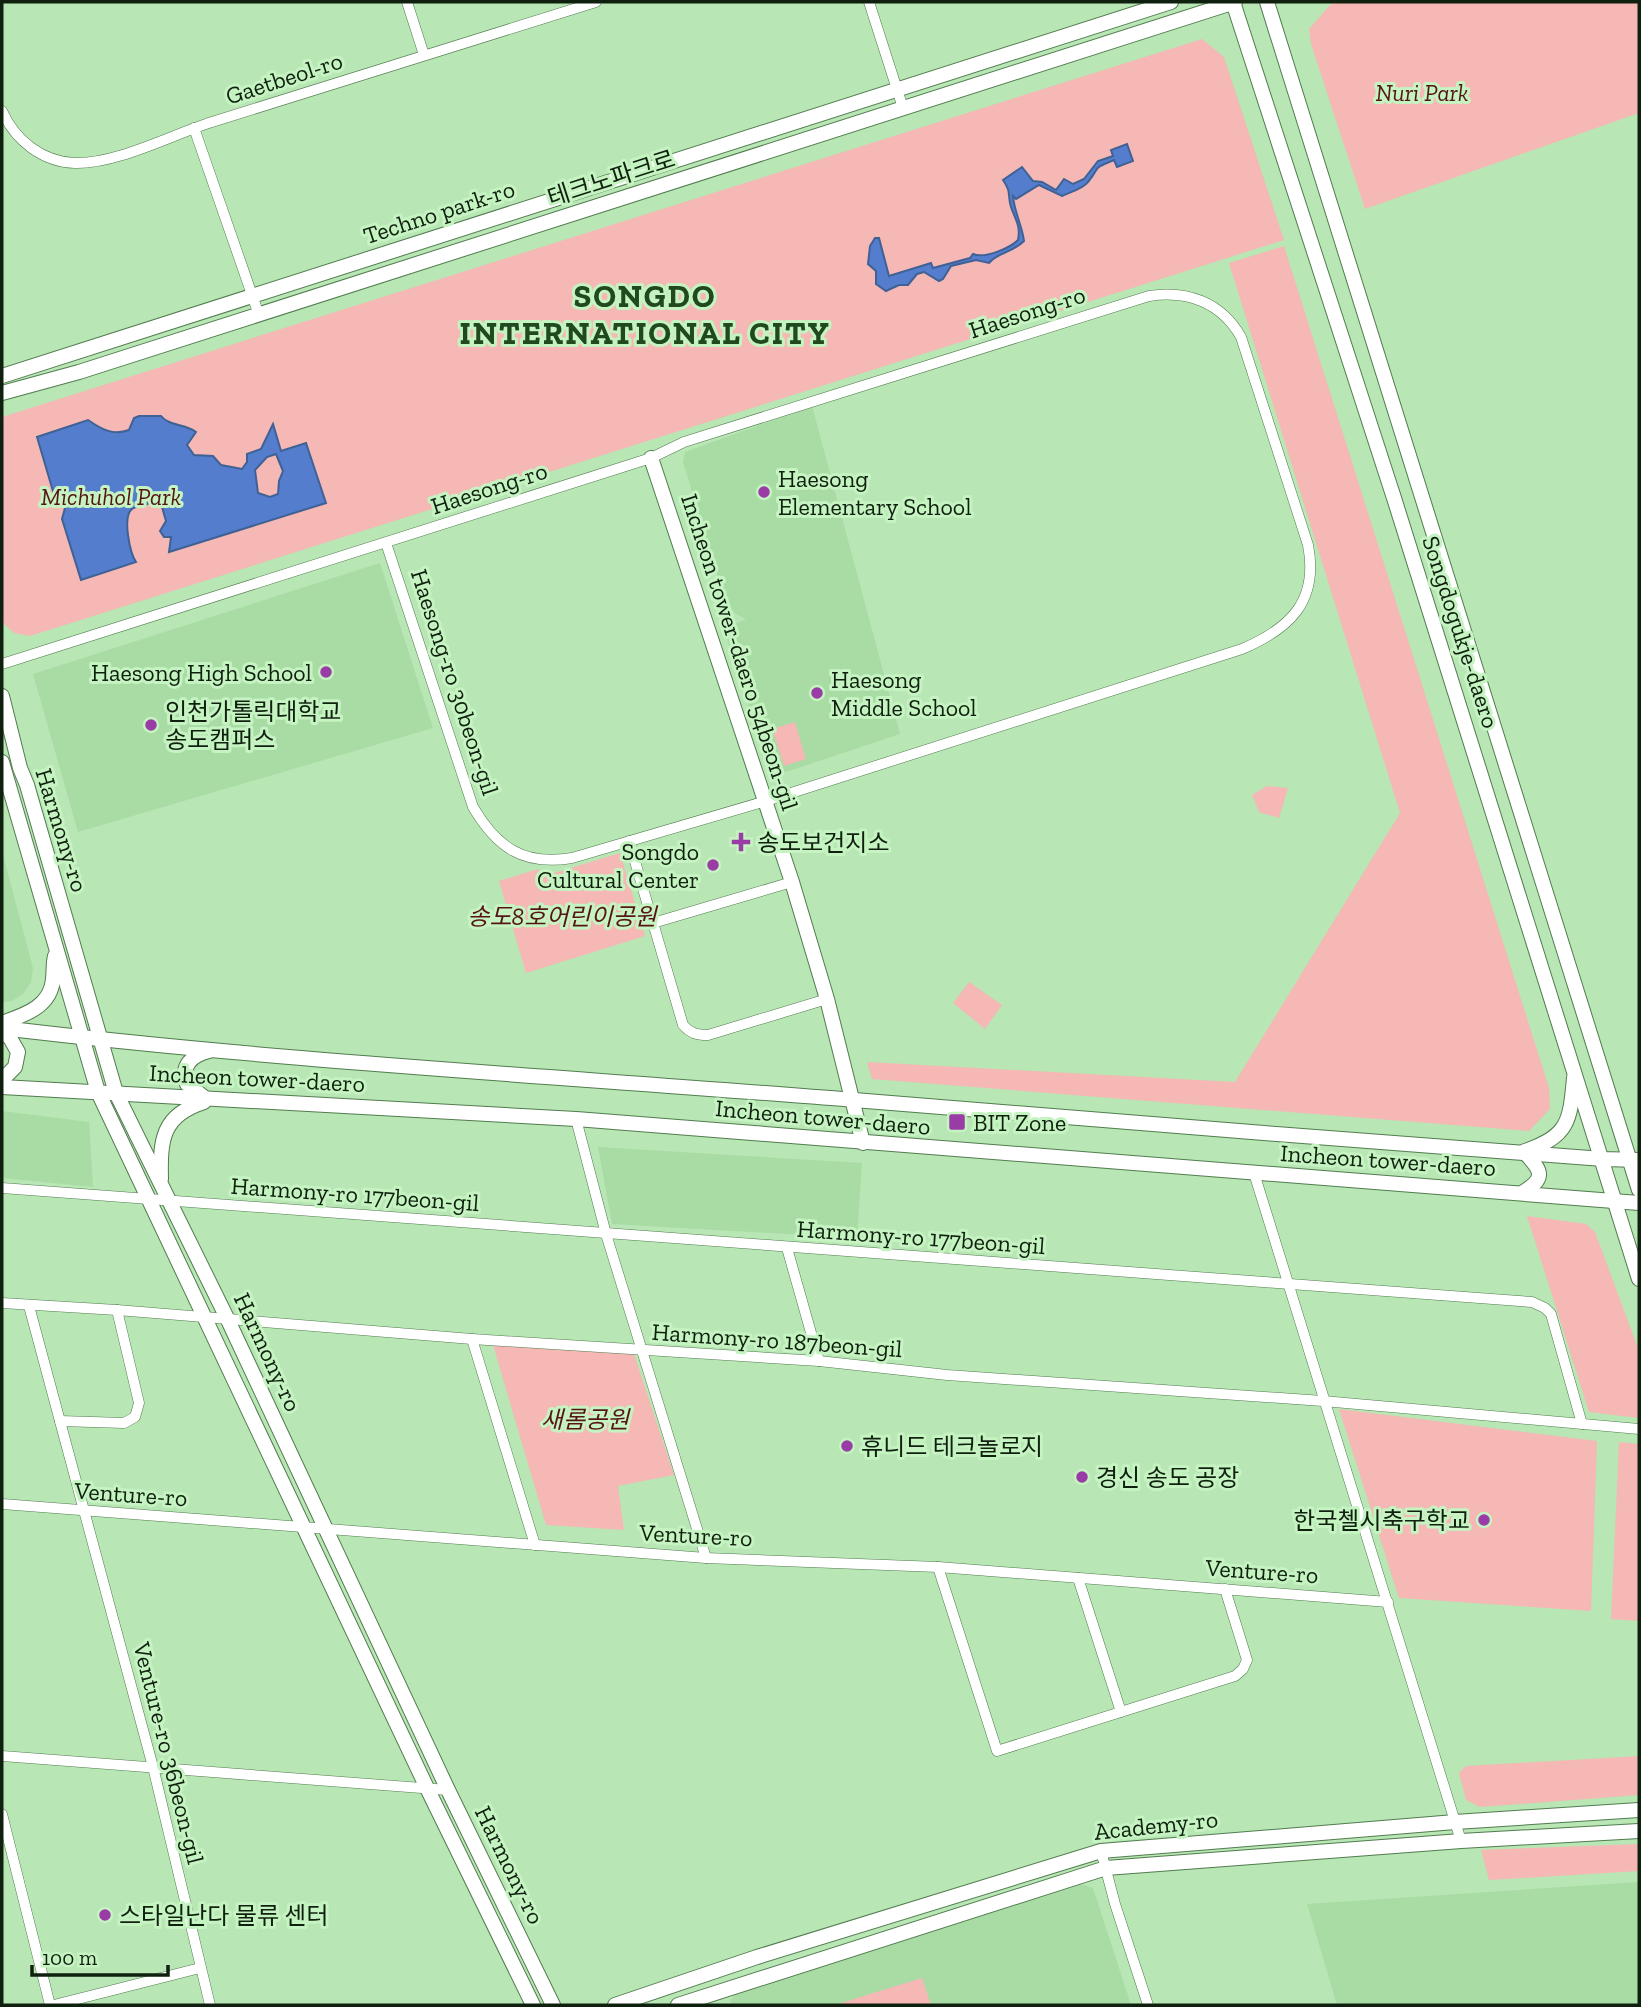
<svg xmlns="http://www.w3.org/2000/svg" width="1641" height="2007" font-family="'Zilla Slab','Noto Sans KR',serif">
	<rect width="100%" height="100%" fill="#b8e6b4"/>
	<g fill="#a9dca5">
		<polygon points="812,406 900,734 771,777 727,638 735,624 746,619 736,614 726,604 683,462 685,452"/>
		<polygon points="380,563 433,728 78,832 33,674"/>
		<polygon points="2,851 33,968 31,982 23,994 12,1001 2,1002"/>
		<polygon points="2,1111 89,1122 93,1187 2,1178"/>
		<polygon points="598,1147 862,1163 857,1238 612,1224"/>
		<polygon points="1072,1881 1093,1888 1131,2005 731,2005 730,2000 744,1986"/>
		<polygon points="1639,1882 1639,2005 1337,2005 1307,1904"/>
	</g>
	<g fill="#f5b8b4">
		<polygon points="1338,2 1639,2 1639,113 1365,209 1311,44 1309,29 1330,5"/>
		<polygon points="1202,39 1224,57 1284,240 30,636 14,633 2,622 2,417"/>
		<polygon points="1284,246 1549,1088 1550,1109 1529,1131 872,1079 867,1062 1235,1082 1400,813 1229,263"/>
		<polygon points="795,722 806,759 784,766 772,729"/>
		<polygon points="1267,786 1288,788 1279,818 1259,812 1252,795"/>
		<polygon points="620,853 645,936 526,973 499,881 538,869 541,877"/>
		<polygon points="969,982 1002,1005 985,1029 953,1003"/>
		<polygon points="1527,1216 1586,1224 1595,1232 1639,1351 1639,1418 1589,1412"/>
		<polygon points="493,1345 634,1354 674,1475 618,1486 624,1530 546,1525"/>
		<polygon points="1339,1409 1597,1441 1591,1611 1399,1598"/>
		<polygon points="1619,1442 1639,1444 1639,1621 1611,1619"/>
		<polygon points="1639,1756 1639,1795 1480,1807 1466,1800 1459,1773 1466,1766"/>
		<polygon points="1639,1844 1639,1871 1489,1880 1481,1850"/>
		<polygon points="922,1978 931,2005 841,2005 841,2003"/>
	</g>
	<g fill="#547dce" stroke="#3f6194" stroke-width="2" fill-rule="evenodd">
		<path d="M1127,144L1133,161L1117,167L1114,160C1090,170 1102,165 1088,182C1083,189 1070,192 1062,196L1039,185L1016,199L1013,196C1014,211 1022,225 1024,241C1012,253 998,252 989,263L976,260L951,266L943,279L939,281L924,272L917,274L908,285H899L886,291L876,284V271L868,264L870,246L875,238H879L889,276L931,263L933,268L970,258L973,254C985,259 1010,248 1018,240C1021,226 1015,219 1011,207C1007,194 1012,193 1003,180L1022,167L1033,181L1042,182L1056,190L1064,179L1073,184L1084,179L1098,161L1113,156L1111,150Z"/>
		<path d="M139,416H161C169,426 185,424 196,432L187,445L194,455L213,456L221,465L242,469L247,462V454L261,449L273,424L281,451L306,443L326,503L169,552L171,537H164L160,531L166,521L162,507L153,501C147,506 139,504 132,509C122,517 130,553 136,562L81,580L62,519L65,508L55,498L37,437L88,420C101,429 113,436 129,430L134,418ZM276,454L283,471L279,481L278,494L270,497L258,493L255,470L267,457Z"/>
	</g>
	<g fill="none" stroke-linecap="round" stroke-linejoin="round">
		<defs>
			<g id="street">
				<polyline points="407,2 424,55"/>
				<polyline points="869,2 903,108"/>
				<path d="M2,111C15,140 42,162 75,163C117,164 171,135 212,122C340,82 468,42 596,2"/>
				<polyline points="194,128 259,315"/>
				<path d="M2,664L651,458L684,442L1149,296C1187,290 1221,302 1241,337L1308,545C1319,602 1289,629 1242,649L766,801L572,858C524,866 497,848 473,807L386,543"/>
				<path d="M629,841L683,1025C690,1033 696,1035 708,1035L827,999"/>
				<polyline points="653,923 792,882"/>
				<polyline points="576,1119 606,1234 706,1558"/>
				<polyline points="1254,1173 1461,1841"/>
				<polyline points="2,1188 1532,1302 1545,1308 1551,1314 1582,1424"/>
				<polyline points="787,1248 819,1361"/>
				<polyline points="2,1303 117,1310 472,1339 819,1361 947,1375 1323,1401 1639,1429"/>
				<polyline points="29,1306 153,1767 210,2005"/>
				<polyline points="472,1339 535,1545"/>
				<polyline points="60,1421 124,1423 135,1417 139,1403 117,1310"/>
				<polyline points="2,1504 706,1558 938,1567 1388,1602"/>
				<polyline points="938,1567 997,1751 1235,1676 1243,1669 1247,1660 1225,1589"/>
				<polyline points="1078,1578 1121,1712"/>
				<polyline points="2,1756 448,1790"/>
				<polyline points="2,1814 50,2005"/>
				<polyline points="1101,1851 1115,1904 1148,2005"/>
				<polyline points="54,2005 200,1968"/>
			</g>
			<g id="secondary">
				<polyline points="1233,2 1394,498 1639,1279"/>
				<polyline points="1267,2 1639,1190"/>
				<polyline points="2,376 1171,2"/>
				<polyline points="2,393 79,372 1235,2"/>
				<polyline points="651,458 792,882 827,999 863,1143"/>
				<polyline points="2,696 20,768 27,785 116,1093 227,1318 448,1790 553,2005"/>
				<polyline points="2,762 98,1092 427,1788 533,2005"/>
				<path d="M2,1023C24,1015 51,1007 53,979C54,970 53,964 55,956"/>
				<path d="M2,1028C285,1062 570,1077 854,1100C1104,1120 1353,1141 1603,1159L1639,1160"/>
				<polyline points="2,1032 10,1038 18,1052 15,1067 2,1080"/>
				<polyline points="2,1087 576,1119 1639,1203"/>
				<path d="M205,1098L187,1084C180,1066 192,1055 209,1051"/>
				<path d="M1525,1151C1569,1136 1570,1121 1574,1078"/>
				<path d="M161,1179C160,1140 162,1115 204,1102"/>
				<path d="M1522,1193C1544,1179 1544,1173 1526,1154"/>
				<polyline points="615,2005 757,1957 1101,1851 1455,1822 1639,1810"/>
				<polyline points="678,2005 1106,1868 1461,1841 1639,1831"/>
			</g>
		</defs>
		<use href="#street" stroke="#527c4f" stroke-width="11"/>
		<use href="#secondary" stroke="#527c4f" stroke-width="16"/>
		<use href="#street" stroke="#fff" stroke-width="10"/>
		<use href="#secondary" stroke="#fff" stroke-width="14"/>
	</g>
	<g fill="#993ca5" stroke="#c5f3c1" stroke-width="2.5">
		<circle cx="764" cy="492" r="7"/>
		<circle cx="326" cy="672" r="7"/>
		<circle cx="817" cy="693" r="7"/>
		<circle cx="151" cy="725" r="7"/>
		<path d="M737.5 831.5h7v7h7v7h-7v7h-7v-7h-7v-7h7z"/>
		<circle cx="713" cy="865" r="7"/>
		<rect x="948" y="1113" width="18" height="18" rx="3.5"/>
		<circle cx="847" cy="1446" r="7"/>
		<circle cx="1082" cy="1477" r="7"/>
		<circle cx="1484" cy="1520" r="7"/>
		<circle cx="105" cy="1915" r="7"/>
	</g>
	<g text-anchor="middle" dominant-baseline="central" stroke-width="6" stroke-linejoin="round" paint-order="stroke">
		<g font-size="24" fill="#0f200e" stroke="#c5f3c1">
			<text transform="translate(284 78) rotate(-18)">Gaetbeol-ro</text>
			<text transform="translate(611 178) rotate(-18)">테크노파크로</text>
			<text transform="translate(439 212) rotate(-18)">Techno park-ro</text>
			<text transform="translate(1027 312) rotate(-18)">Haesong-ro</text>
			<text transform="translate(489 488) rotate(-18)">Haesong-ro</text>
			<text transform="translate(1461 632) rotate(72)">Songdogukje-daero</text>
			<text transform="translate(740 652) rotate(72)">Incheon tower-daero 54beon-gil</text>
			<text transform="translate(455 682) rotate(72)">Haesong-ro 30beon-gil</text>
			<text transform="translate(62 830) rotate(73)">Harmony-ro</text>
			<text transform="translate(257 1078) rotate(3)">Incheon tower-daero</text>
			<text transform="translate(823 1117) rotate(5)">Incheon tower-daero</text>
			<text transform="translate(1388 1160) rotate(4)">Incheon tower-daero</text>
			<text transform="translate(355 1194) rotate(4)">Harmony-ro 177beon-gil</text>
			<text transform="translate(921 1237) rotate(4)">Harmony-ro 177beon-gil</text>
			<text transform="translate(777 1340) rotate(4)">Harmony-ro 187beon-gil</text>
			<text transform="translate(268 1352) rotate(65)">Harmony-ro</text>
			<text transform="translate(131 1494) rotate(4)">Venture-ro</text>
			<text transform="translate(696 1535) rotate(3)">Venture-ro</text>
			<text transform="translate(1262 1571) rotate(4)">Venture-ro</text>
			<text transform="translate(169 1753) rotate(76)">Venture-ro 36beon-gil</text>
			<text transform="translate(1156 1825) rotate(-6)">Academy-ro</text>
			<text transform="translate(510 1865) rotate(64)">Harmony-ro</text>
		</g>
		<g font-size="24" font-style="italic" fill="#561416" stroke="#c5f3c1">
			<text x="1422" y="92">Nuri Park</text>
			<text x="111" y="496">Michuhol Park</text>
			<text x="562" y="916">송도8호어린이공원</text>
			<text x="585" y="1419">새롬공원</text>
		</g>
		<g font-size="24" fill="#0f200e" stroke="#c5f3c1" text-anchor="start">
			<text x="778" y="478">Haesong<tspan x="778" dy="28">Elementary School</tspan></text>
			<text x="312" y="672" text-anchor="end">Haesong High School</text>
			<text x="831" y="679">Haesong<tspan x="831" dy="28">Middle School</tspan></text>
			<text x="165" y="711">인천가톨릭대학교<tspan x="165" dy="28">송도캠퍼스</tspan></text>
			<text x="757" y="842">송도보건지소</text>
			<text x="699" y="851" text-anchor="end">Songdo<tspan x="699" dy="28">Cultural Center</tspan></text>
			<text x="973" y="1122">BIT Zone</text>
			<text x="861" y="1446">휴니드 테크놀로지</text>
			<text x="1096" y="1477">경신 송도 공장</text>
			<text x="1470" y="1520" text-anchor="end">한국첼시축구학교</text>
			<text x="119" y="1915">스타일난다 물류 센터</text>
		</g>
		<g font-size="32" font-weight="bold" letter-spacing="2" fill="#21491f" stroke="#c5f3c1">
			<text x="645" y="296">SONGDO<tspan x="645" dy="37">INTERNATIONAL CITY</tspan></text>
		</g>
	</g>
	<rect width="1641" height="2007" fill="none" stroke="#0f200e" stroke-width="7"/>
	<path d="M32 1965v10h136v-10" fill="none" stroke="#0f200e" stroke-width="3.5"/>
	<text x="42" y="1965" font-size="21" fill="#0f200e" stroke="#c5f3c1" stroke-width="5" paint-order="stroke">100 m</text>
</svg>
